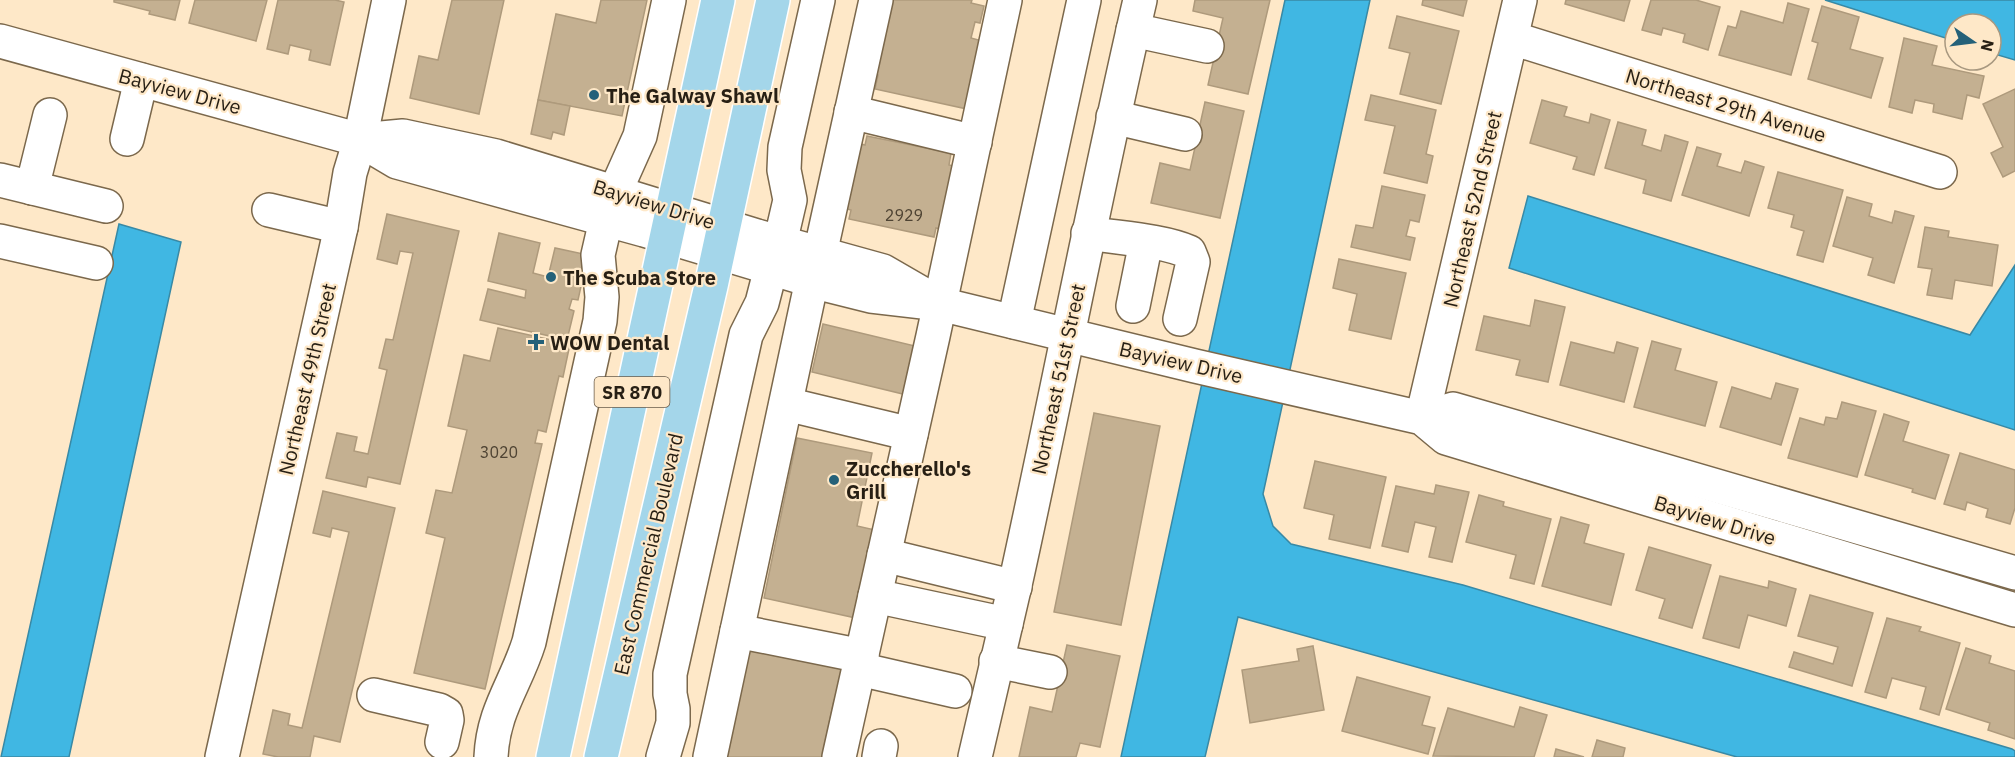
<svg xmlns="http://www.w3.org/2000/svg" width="2015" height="757" font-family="'IBM Plex Sans',sans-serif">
	<rect width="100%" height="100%" fill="#fee8c8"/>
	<g fill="#40b7e3" stroke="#3889a5" stroke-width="1.5">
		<polygon points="1285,0 1370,0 1263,494 1273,526 1291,544 1463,585 2012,749 2015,751 2015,757 1737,757 1238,617 1205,757 1121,757"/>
		<polygon points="1825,0 2015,0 2015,60 1991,53 1991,24 1955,24 1955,41"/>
		<polygon points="1528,196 1970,335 2015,265 2015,430 1509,268"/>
		<polygon points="119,224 181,242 69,757 1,757"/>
	</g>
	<g fill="#c4b091" stroke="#ae9a7c" stroke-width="1.5">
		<polygon points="114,0 180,0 175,20 149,14 150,11 114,2"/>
		<polygon points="195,0 267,0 256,41 189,23"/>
		<polygon points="278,0 335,0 344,2 330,65 309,60 311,50 290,45 288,54 267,49"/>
		<polygon points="452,0 504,0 479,114 410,98 419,56 438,60"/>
		<polygon points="601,0 647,0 622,116 538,100 556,14 596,23"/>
		<polygon points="891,0 972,0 971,3 984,6 980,23 975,22 971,38 982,41 967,109 875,89 878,75 875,75"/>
		<polygon points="1195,0 1270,0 1248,94 1208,85 1223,18 1193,11"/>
		<polygon points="1423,0 1467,0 1463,16 1422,5"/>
		<polygon points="1566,0 1630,0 1624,21 1565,4"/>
		<polygon points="1651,0 1696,0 1720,7 1708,50 1683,42 1685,34 1663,28 1661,35 1642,30"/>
		<polygon points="1788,3 1809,9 1791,75 1719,55 1728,26 1736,28 1741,11 1783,23"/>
		<polygon points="1822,6 1859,17 1850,49 1883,58 1871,98 1808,79 1818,43 1812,41"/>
		<polygon points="1397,16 1459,31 1441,104 1400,94 1410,53 1389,48"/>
		<polygon points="1904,38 1937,46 1932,65 1984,76 1979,98 1967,95 1962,119 1933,112 1934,104 1915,100 1912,113 1889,107"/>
		<polygon points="2015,89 2015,171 2003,177 1991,153 2003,147 1983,104"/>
		<polygon points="1371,95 1436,110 1426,154 1433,156 1427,183 1384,173 1395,126 1365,120"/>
		<polygon points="538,100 570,106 564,135 553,132 551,139 531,134"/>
		<polygon points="1542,100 1567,107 1564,116 1589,123 1591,114 1610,120 1594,175 1573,169 1577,157 1530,143"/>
		<polygon points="1205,102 1244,111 1220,218 1151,203 1160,163 1190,170"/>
		<polygon points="1618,122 1646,130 1642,145 1661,151 1665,135 1688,142 1671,201 1643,193 1646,180 1605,168"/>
		<polygon points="867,136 951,153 949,165 958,167 945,230 936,228 934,237 849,219 851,210 843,208 857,143 865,145"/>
		<polygon points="1697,147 1721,154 1717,166 1741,173 1745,161 1764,167 1749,216 1682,195"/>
		<polygon points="1778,172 1843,190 1823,262 1797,255 1804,231 1791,227 1794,215 1768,208"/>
		<polygon points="1382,186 1425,195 1419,222 1410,220 1406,236 1415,238 1410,260 1351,247 1356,225 1373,228"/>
		<polygon points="1847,197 1872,204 1869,216 1892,223 1895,211 1914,216 1894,283 1868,275 1873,258 1833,246"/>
		<polygon points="387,214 459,231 400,484 368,477 366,487 326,478 337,433 357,437 354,451 368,454 387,370 379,368 386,339 393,340 413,253 400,251 397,264 377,259"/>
		<polygon points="1925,227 1949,231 1948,237 1998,245 1992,286 1955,280 1952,299 1927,295 1932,269 1918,267"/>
		<polygon points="499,233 540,243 533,273 548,277 555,248 588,255 578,300 572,299 569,309 574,311 567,340 480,320 488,289 525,298 526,290 488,281"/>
		<polygon points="1339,259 1406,273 1391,339 1349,330 1357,294 1333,288"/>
		<polygon points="1535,300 1565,307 1548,382 1516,375 1520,360 1476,350 1484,316 1530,326"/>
		<polygon points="823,324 919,347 907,395 812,372"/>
		<polygon points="498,328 570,344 563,377 559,376 546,432 538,430 535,443 542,444 485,689 414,673 445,538 426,533 436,490 452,493 467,430 448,426 464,355 490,361"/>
		<polygon points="1652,341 1681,349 1675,370 1717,382 1705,426 1634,407"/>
		<polygon points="1571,342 1614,353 1617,342 1638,348 1624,402 1560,385"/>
		<polygon points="1776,383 1798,389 1781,445 1720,427 1732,387 1771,399"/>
		<polygon points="1842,402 1876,411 1857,477 1788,458 1800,418 1824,425 1826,417 1837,419"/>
		<polygon points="1094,413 1160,426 1121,625 1054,612"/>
		<polygon points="1884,414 1909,422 1903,441 1949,455 1935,499 1912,492 1913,489 1865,475"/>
		<polygon points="797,438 872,453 857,526 875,530 856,618 764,598"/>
		<polygon points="1960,453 2015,470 2015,508 2010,524 1986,517 1988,509 1967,502 1965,510 1944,504"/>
		<polygon points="1315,461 1386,477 1370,548 1329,539 1334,515 1304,508"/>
		<polygon points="1436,485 1469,492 1452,562 1429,557 1436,527 1415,522 1408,552 1382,546 1396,486 1434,494"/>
		<polygon points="323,491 395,508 340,742 314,736 310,757 278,757 263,754 273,710 290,714 288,725 302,728 349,532 332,528 330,537 313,533"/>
		<polygon points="1479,495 1504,502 1503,506 1551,519 1534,584 1510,578 1516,555 1466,542"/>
		<polygon points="1561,517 1589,525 1584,543 1624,554 1611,605 1542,586"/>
		<polygon points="1649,547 1711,565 1692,628 1659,618 1665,599 1636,590"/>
		<polygon points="1720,576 1768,588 1769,581 1796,589 1786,626 1748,615 1739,648 1703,638"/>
		<polygon points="1810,595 1873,613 1852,686 1789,667 1794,652 1833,664 1838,647 1798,636"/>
		<polygon points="1887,618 1921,627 1919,631 1960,643 1939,715 1920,709 1926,687 1892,678 1886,698 1865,692"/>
		<polygon points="1067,645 1120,656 1100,747 1080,743 1076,757 1019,757 1030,707 1052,712"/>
		<polygon points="1313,646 1324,710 1250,723 1242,670 1299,661 1297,649"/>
		<polygon points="747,647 846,668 839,701 834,700 822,757 724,757"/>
		<polygon points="1966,648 1991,656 1989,663 2015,671 2015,739 1988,730 1990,723 1946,709"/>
		<polygon points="1357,677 1430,697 1422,725 1435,728 1428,754 1342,731"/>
		<polygon points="1520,707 1547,715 1534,757 1433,756 1448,708 1514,727"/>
		<polygon points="1597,740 1625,748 1623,757 1592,757"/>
		<polygon points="1556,749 1584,757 1554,757"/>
	</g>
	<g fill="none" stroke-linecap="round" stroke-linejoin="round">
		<defs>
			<g id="minor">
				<polyline points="1133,30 1207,46"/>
				<polyline points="1512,38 1940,172"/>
				<polyline points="0,41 360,140 397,162 644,230 827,285 871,296 940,304 1195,366 1422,418 1446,438 2015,610"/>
				<polyline points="851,112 975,142"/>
				<polyline points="1113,117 1185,134"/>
				<polyline points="127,139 141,80"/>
				<polyline points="360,140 403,136 496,156 757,236 883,271 928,297"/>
				<polyline points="0,180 106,206"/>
				<polyline points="32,188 50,115"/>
				<polyline points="615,192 640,136 669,0"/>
				<polyline points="269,210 341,227"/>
				<path d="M1088,233C1117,238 1162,240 1189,252L1193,262L1180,319"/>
				<polyline points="0,241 96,263"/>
				<polyline points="780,243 790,200 784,170 785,147 818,0"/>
				<polyline points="820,254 876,0"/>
				<polyline points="1133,306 1146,242"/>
				<polyline points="1014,322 1084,0"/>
				<polyline points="786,404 911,434"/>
				<polyline points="1422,418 1453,409 2015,573"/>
				<polyline points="1422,418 1520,0"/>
				<polyline points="884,555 1015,587"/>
				<polyline points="875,596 1006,624"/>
				<polyline points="737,631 862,656"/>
				<polyline points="996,661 1050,672"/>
				<polyline points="859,669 955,691"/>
				<polyline points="374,695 439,710 446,714 447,720 442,742"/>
				<polyline points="222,757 341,227 350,173 360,140 389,0"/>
				<path d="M491,757C493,710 516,684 529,642L600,321L602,297L598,255L606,220"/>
				<polyline points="663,757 673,723 673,709 670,694 670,674 746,335 762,303 771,268"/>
				<polyline points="710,757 812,280"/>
				<polyline points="839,757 933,336 1005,0"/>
				<polyline points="879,757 881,746"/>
				<path d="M975,757C988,699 1002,642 1015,585C1058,390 1095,194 1140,0"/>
			</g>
			<g id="major">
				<polyline points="553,757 718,0"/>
				<polyline points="601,757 711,286 773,0"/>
			</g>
		</defs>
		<use href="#minor" stroke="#7b684c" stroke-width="36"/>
		<use href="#major" stroke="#fff" stroke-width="36"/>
		<use href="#minor" stroke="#fff" stroke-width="33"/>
		<use href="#major" stroke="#a4d6ea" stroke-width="33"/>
	</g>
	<g fill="#256179" stroke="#fee8c8" stroke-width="2">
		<circle cx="594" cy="95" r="6"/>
		<circle cx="551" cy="277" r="6"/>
		<path d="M533 333h6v6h6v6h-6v6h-6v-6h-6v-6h6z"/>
		<circle cx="834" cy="480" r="6"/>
	</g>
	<g text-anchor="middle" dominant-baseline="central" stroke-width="4.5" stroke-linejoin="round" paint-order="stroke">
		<g font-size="16" fill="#4e4333">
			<text x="904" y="215">2929</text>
			<text x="499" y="452">3020</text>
		</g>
		<rect fill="#fee8c8" stroke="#685b4a" stroke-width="1.5" x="594.5" y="377" width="75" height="30" rx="4.5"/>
		<g font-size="18" font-weight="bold" fill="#271f14">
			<text x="632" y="392">SR 870</text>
		</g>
		<g font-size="20" fill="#271f14" stroke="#fee8c8">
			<text transform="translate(180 91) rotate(15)">Bayview Drive</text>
			<text transform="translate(1726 105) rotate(17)">Northeast 29th Avenue</text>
			<text transform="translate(654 204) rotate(17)">Bayview Drive</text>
			<text transform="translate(1472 209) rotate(-77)">Northeast 52nd Street</text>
			<text transform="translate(1181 362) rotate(13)">Bayview Drive</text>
			<text transform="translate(307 379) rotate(-77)">Northeast 49th Street</text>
			<text transform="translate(1058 379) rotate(-78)">Northeast 51st Street</text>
			<text transform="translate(1715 520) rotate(17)">Bayview Drive</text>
			<text transform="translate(648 554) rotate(-77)">East Commercial Boulevard</text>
		</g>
		<g font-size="20" font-weight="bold" fill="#271f14" stroke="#fee8c8" text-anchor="start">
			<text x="606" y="95">The Galway Shawl</text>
			<text x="563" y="277">The Scuba Store</text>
			<text x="550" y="342">WOW Dental</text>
			<text x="846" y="468">Zuccherello's<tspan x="846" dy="23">Grill</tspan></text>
		</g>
	</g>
	<g transform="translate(1973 42) rotate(104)"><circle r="28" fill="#fee8c8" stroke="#a89880" stroke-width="1.5"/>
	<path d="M0-4.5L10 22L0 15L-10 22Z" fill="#256179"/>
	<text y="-9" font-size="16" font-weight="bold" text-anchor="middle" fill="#271f14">N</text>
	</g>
</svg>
